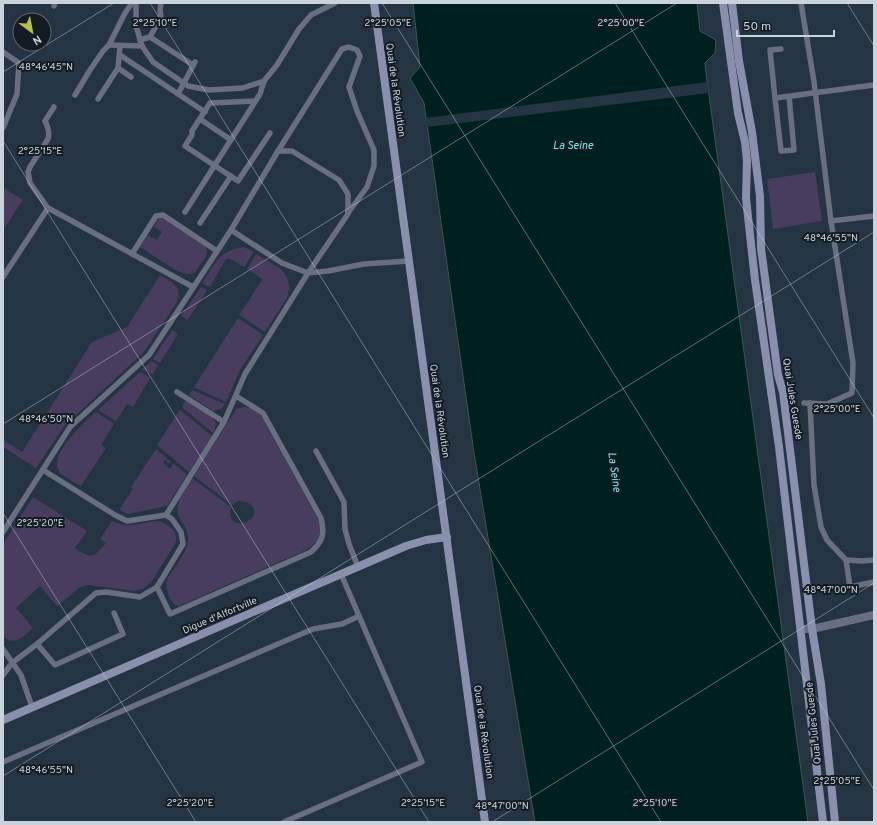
<svg xmlns="http://www.w3.org/2000/svg" width="877" height="825" font-family="Overpass,sans-serif">
	<rect width="100%" height="100%" fill="#253443"/>
	<g fill="#483c5f">
		<polygon points="815,172 822,221 773,229 767,179"/>
		<polygon points="4,188 23,200 3,230 3,190"/>
		<path d="M163,218L205,245C209,251 207,255 203,261C199,266 196,274 190,274C180,276 150,253 140,247L148,235L157,240L162,232L154,227L158,219Z"/>
		<path d="M244,247L254,252L244,267L229,258L225,260L210,287L202,283C215,264 219,250 244,247Z"/>
		<polygon points="256,254 281,269 287,277 290,288 287,298 265,332 239,315 262,280 261,278 247,269"/>
		<path d="M160,275C173,283 182,285 177,302L144,352L65,425L36,468L3,447V440L22,452L92,342L127,327Z"/>
		<polygon points="201,287 207,290 188,320 181,316"/>
		<polygon points="238,318 263,335 240,370 226,402 194,387"/>
		<polygon points="172,330 178,334 160,363 153,359"/>
		<polygon points="151,361 158,365 153,374 142,369"/>
		<polygon points="140,372 150,378 133,407 127,404 116,421 98,410"/>
		<polygon points="192,390 225,404 221,409 213,411 189,395"/>
		<path d="M186,400C196,407 225,418 213,433L182,407Z"/>
		<path d="M244,407L252,408L260,414L319,521C323,534 318,543 306,550L179,606C169,604 165,588 167,579C174,568 186,554 188,541C189,532 185,527 181,520C171,505 184,491 192,478L231,507C224,538 272,518 247,502L238,501L232,505L194,476L235,411L236,409Z"/>
		<polygon points="180,410 212,436 189,472 157,445"/>
		<path d="M96,412L114,424L101,445L106,448L81,486C75,483 61,475 58,470C50,453 85,422 96,412Z"/>
		<polygon points="156,449 171,462 170,464 165,460 163,463 170,469 173,463 187,475 167,506 128,514 119,510 133,489 131,487"/>
		<path d="M33,497L87,531L75,548C91,559 94,558 106,543L100,539L112,521C134,531 141,520 160,521C170,526 178,531 176,542L152,581L143,589L134,591L88,585L79,588L57,606L40,586L16,608L33,628C24,636 15,647 3,636V544Z"/>
	</g>
	<polygon fill="#00201f" stroke="#3c5658" points="413,3 697,3 700,31 716,40 715,53 705,63 706,73 808,822 535,822 474,453 424,103 410,78 420,67"/>
	<polygon fill="#253443" points="707,82 709,93 427,127 426,118"/>
	<g fill="none" stroke-linecap="round" stroke-linejoin="round">
		<g stroke="#696e81" stroke-width="5.5">
			<polyline points="136,3 136,26 142,46 153,62 188,86 209,90 243,88 264,81 277,65 299,29 311,15 335,3"/>
			<polyline points="801,3 814,82 831,221 853,363 852,393 827,404 804,403"/>
			<polyline points="54,6 55,3"/>
			<polyline points="150,37 161,17 160,10 161,3"/>
			<polyline points="140,40 150,37 193,65"/>
			<polyline points="109,45 142,46"/>
			<polyline points="3,52 19,63 17,94 3,128"/>
			<polyline points="120,55 205,112"/>
			<polyline points="118,68 131,77"/>
			<polyline points="178,94 195,62"/>
			<polyline points="75,95 90,70 103,51 109,45 125,13 132,3"/>
			<path d="M789,96L794,150L781,151L775,98C808,94 841,89 874,85"/>
			<polyline points="775,98 770,50 781,49"/>
			<polyline points="98,99 118,68 120,46"/>
			<polyline points="255,101 210,103 192,131 192,135 185,146 238,181 270,133"/>
			<path d="M54,107L45,121C48,127 50,133 48,139L30,167L28,172L30,183L48,208L193,287"/>
			<polyline points="200,119 231,140"/>
			<polyline points="278,151 342,49 349,47 357,50 360,56 349,87 357,111 374,150 374,166 367,187 348,213"/>
			<polyline points="185,212 260,94 264,81"/>
			<polyline points="831,221 874,216"/>
			<polyline points="200,223 231,176"/>
			<polyline points="231,230 282,263 308,273 328,271 364,264 408,261"/>
			<polyline points="132,254 156,216 163,215 217,251"/>
			<polyline points="3,277 48,208"/>
			<polyline points="177,392 224,422"/>
			<polyline points="810,403 814,485 821,527 827,540 846,560 862,561 874,560"/>
			<polyline points="316,451 344,502 345,529 349,544 358,567"/>
			<polyline points="3,532 70,427 149,355 231,230 278,151 292,151 339,180 348,194 348,214 308,273 245,374 224,422 166,515"/>
			<polyline points="846,560 850,587 874,582"/>
			<path d="M157,587L170,614L311,552C323,541 325,534 321,518L263,413L236,396"/>
			<polyline points="37,644 55,665 123,634 114,613"/>
			<polyline points="3,649 21,675 32,707"/>
			<polyline points="3,675 12,663 37,644 96,593 106,592 140,597 157,587 183,544 181,532 172,519 166,515 127,521 115,515 43,470"/>
			<polyline points="3,762 313,629 342,624 359,616"/>
			<polyline points="284,822 422,762 341,574"/>
		</g>
		<polyline stroke="#696e81" stroke-width="8" points="801,629 812,629 874,615"/>
		<g stroke="#8890ad" stroke-width="8">
			<polyline points="374,3 485,822"/>
			<polyline points="723,3 738,113 745,142 747,161 746,198 755,280 779,447 823,822"/>
			<polyline points="732,3 739,61 752,132 760,196 761,248 766,286 778,375 783,392 812,629 821,684 835,822"/>
			<polyline points="3,720 406,546 426,540 447,537"/>
		</g>
	</g>
	<path fill="none" stroke="#c9d3dc" stroke-width="1" stroke-opacity="0.45" d="M150,3L661,822M382,3L874,790M615,3L874,418M847,3L874,46M3,72L114,3M3,141L429,822M3,424L677,3M3,513L196,822M3,776L874,232M492,822L874,583"/>
	<g text-anchor="middle" dominant-baseline="central" stroke-width="4" stroke-linejoin="round" paint-order="stroke">
		<g font-size="10" fill="#c9d3dc" stroke="#141b22">
			<text transform="translate(395 90) rotate(82)">Quai de la Révolution</text>
			<text transform="translate(792 399) rotate(81)">Quai Jules Guesde</text>
			<text transform="translate(439 411) rotate(82)">Quai de la Révolution</text>
			<text transform="translate(220 616) rotate(-23)">Digue d'Alfortville</text>
			<text transform="translate(814 723) rotate(-96)">Quai Jules Guesde</text>
			<text transform="translate(483 732) rotate(82)">Quai de la Révolution</text>
		</g>
		<g font-size="11" font-style="italic" fill="#82e7e6" stroke="#141b22">
			<text x="573" y="146">La Seine</text>
			<text transform="translate(614 472) rotate(82)">La Seine</text>
		</g>
	</g>
	<g font-size="10" text-anchor="middle" fill="#c9d3dc" stroke="#141b22" stroke-width="4" stroke-linejoin="round" paint-order="stroke">
		<text x="155" y="26">2°25'10"E</text>
		<text x="388" y="26">2°25'05"E</text>
		<text x="621" y="26">2°25'00"E</text>
		<text x="46" y="70">48°46'45"N</text>
		<text x="40" y="154">2°25'15"E</text>
		<text x="831" y="241">48°46'55"N</text>
		<text x="837" y="412">2°25'00"E</text>
		<text x="46" y="422">48°46'50"N</text>
		<text x="40" y="526">2°25'20"E</text>
		<text x="831" y="593">48°47'00"N</text>
		<text x="46" y="773">48°46'55"N</text>
		<text x="837" y="784">2°25'05"E</text>
		<text x="190" y="806">2°25'20"E</text>
		<text x="423" y="806">2°25'15"E</text>
		<text x="655" y="806">2°25'10"E</text>
		<text x="502" y="809">48°47'00"N</text>
	</g>
	<rect width="877" height="825" fill="none" stroke="#c9d3dc" stroke-width="8"/>
	<g transform="translate(32 32) rotate(148)"><circle r="19" fill="#141b22" stroke="#5c656c"/>
	<path d="M0-3L7 15L0 10L-7 15Z" fill="#b5c249"/>
	<text y="-6" font-size="11" font-weight="bold" text-anchor="middle" fill="#c9d3dc">N</text>
	</g>
	<path d="M737 30v6h97v-6" fill="none" stroke="#c9d3dc" stroke-width="2"/>
	<text x="743" y="30" font-size="12" fill="#c9d3dc" stroke="#141b22" stroke-width="3" paint-order="stroke">50 m</text>
</svg>
